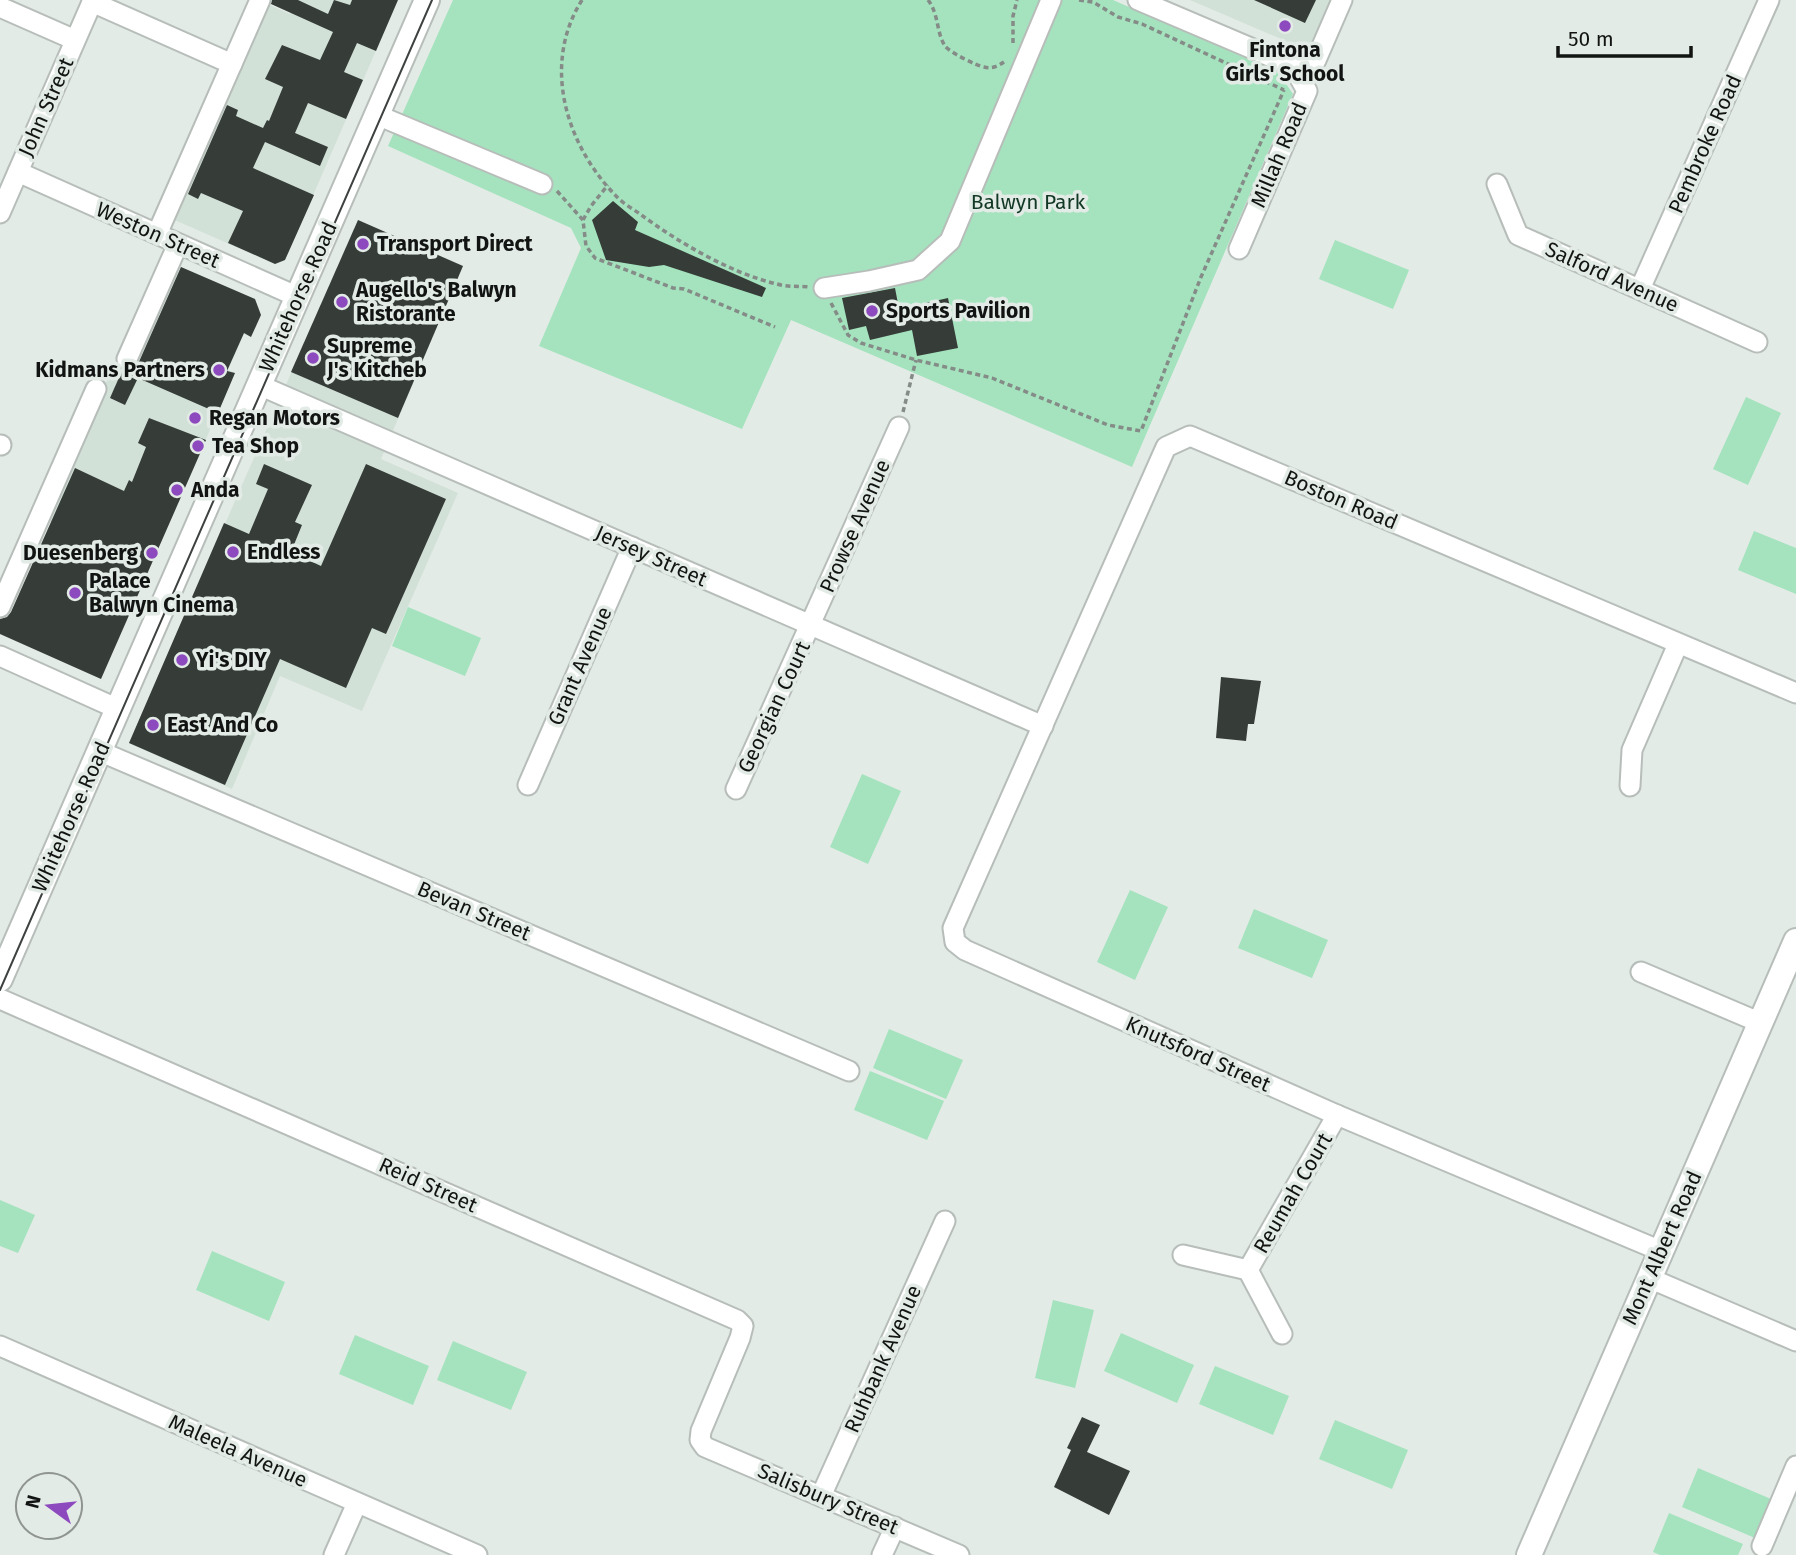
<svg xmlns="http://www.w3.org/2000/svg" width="1796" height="1555" font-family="'Fira Sans',sans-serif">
	<rect width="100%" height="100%" fill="#e3ebe6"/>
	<g fill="#d2e1d8">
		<polygon points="297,0 398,0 285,260 275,264 170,218 265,3 290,14"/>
		<polygon points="1190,0 1331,0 1309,51"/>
		<polygon points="358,220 463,266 381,459 458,493 362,711 280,676 232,789 129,743"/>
		<polygon points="178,266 255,299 251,337 244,334 228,370 235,373 149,568 44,519 113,367 131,374"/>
	</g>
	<g fill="#a4e3be">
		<polygon points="453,0 1113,0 1278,72 1293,94 1132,467 791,320 742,429 539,346 581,248 571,228 388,146"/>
		<polygon points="1335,240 1409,270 1393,309 1319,279"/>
		<polygon points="1746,397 1781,413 1748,485 1713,469"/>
		<polygon points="1754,531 1796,548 1796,594 1738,570"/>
		<polygon points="408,607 481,638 465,676 392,646"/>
		<polygon points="862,774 901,791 868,864 830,847"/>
		<polygon points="1130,890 1168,907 1135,980 1097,962"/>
		<polygon points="1254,909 1328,940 1312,978 1238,948"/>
		<polygon points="889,1029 963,1060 946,1099 873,1068"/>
		<polygon points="870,1071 944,1101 927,1140 854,1110"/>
		<polygon points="0,1200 35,1215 18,1253 0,1246"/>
		<polygon points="212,1251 285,1282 269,1321 196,1290"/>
		<polygon points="1053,1300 1094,1310 1075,1388 1035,1378"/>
		<polygon points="1121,1333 1194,1365 1177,1403 1104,1371"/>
		<polygon points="355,1335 429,1366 413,1405 339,1374"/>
		<polygon points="453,1341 527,1372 511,1410 437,1380"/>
		<polygon points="1215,1366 1289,1396 1273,1435 1199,1404"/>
		<polygon points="1335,1420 1408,1450 1392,1489 1319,1459"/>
		<polygon points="1698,1468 1771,1499 1755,1538 1682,1507"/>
		<polygon points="1669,1513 1743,1544 1738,1555 1660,1555 1653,1552"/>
	</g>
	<g fill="#363c38">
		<polygon points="272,0 298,0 328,14 334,0 350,5 352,0 398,0 376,51 357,43 344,72 363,80 346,119 308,103 295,133 328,147 320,166 265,142 253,168 314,195 285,260 275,264 228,243 243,211 201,193 198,199 188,194 227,105 238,110 236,116 263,128 267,120 269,121 283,87 265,79 282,45 320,60 333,32 271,4"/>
		<polygon points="1254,0 1316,0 1305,23"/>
		<polygon points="613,201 638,222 635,230 766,288 762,297 664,265 649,267 606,260 592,220"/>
		<polygon points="358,220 463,266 398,418 291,372"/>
		<polygon points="181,267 255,299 261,315 251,337 244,333 227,371 235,373 218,413 131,375 138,364"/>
		<polygon points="895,288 899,309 948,298 958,348 917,356 912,330 870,340 866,326 849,330 842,298"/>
		<polygon points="121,373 137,380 125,405 110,398"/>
		<polygon points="149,418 206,440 101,679 0,634 0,619 7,617 11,612 75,468 124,491 129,480 132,482 146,447 138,443"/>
		<polygon points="264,464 312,485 295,522 302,525 291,552 321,566 366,464 446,499 386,634 372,628 346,688 280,659 225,785 129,743 224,523 249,534 268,489 256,484"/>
		<polygon points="1221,677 1261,681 1254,724 1248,724 1246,741 1216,738"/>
		<polygon points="1082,1417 1100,1425 1087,1452 1130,1471 1109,1515 1054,1487 1071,1450 1067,1448"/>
	</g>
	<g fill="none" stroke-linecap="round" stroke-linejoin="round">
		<defs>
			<g id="minor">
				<polyline points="1138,0 1293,66"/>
				<polyline points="92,2 232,64"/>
				<polyline points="0,7 75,40"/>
				<polyline points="1293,66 1316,60 1342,0"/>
				<polyline points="377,115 542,184"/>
				<polyline points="18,172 298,297"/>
				<polyline points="1497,184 1518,235 1757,342"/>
				<polyline points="0,213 93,0"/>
				<polyline points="157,234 260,0"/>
				<polyline points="1239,249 1307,91 1293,66"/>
				<polyline points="824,288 869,281 918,270 950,241 1051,0"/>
				<polyline points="1640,289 1769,0"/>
				<polyline points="127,359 178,244"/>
				<polyline points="259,385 1043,726"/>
				<polyline points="0,445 1,445"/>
				<polyline points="0,607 96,389"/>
				<polyline points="0,656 118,709"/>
				<polyline points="99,751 849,1071"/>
				<polyline points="528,785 632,547"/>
				<polyline points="1630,786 1632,750 1678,644"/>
				<polyline points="736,789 899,427"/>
				<polyline points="1641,972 1761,1023"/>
				<polyline points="0,999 737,1320 743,1326 740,1338 701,1431 700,1440 705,1447 959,1555"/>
				<polyline points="1661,1251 1337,1115 965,950 955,942 953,928 1166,447 1190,436 1796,693"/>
				<polyline points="1183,1255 1248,1270 1337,1115"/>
				<polyline points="1248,1270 1282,1334"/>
				<polyline points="1649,1278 1796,1341"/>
				<polyline points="0,1346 477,1555"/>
				<polyline points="821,1496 945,1221"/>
				<polyline points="1762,1546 1796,1466"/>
				<polyline points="334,1555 357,1503"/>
				<polyline points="882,1555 895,1527"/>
			</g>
			<g id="major">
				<polyline points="0,979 427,0"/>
				<polyline points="1529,1555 1796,941"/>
			</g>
		</defs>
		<use href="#minor" stroke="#b7beba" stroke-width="23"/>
		<use href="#major" stroke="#b7beba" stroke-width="28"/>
		<g stroke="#858b87" stroke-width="3.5" stroke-dasharray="5 3.5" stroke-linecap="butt">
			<path d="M582,0C541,65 566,146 618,198C624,204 633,209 640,214C678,242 730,273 777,284C787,287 798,286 809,287"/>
			<path d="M928,0C939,14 936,32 945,46C949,52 977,66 984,67C992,69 998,66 1004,62"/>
			<polyline points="1079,0 1093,2 1118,17 1142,24 1284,90"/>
			<polyline points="1013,43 1013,16 1017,0"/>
			<polyline points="557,191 583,220 586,246 595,258 673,288 684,289 775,327"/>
			<polyline points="583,220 591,206 608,185"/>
			<polyline points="831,303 848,335 861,343 916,360 992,378 1108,425 1141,431 1201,277 1284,90"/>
			<polyline points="903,412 916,360"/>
		</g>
		<use href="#minor" stroke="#fff" stroke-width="19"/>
		<use href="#major" stroke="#fff" stroke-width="24"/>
		<polyline stroke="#3d413f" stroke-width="2" points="0,990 432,0"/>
	</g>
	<g fill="#8d49be" stroke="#e3ebe6" stroke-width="2.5">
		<circle cx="1285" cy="26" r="7"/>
		<circle cx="363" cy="244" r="7"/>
		<circle cx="342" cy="302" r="7"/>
		<circle cx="872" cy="311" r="7"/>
		<circle cx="313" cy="358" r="7"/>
		<circle cx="219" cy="370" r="7"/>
		<circle cx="195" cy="418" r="7"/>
		<circle cx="198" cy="446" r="7"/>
		<circle cx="177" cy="490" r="7"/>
		<circle cx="233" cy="552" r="7"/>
		<circle cx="152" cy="553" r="7"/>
		<circle cx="75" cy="593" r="7"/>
		<circle cx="182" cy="660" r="7"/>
		<circle cx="153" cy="725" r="7"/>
	</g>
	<g text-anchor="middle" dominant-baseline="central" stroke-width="7" stroke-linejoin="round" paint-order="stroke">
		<g font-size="21" font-weight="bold" fill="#111412" stroke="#e3ebe6" text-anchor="start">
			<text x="1285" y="50" text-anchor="middle">Fintona<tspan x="1285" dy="24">Girls' School</tspan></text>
			<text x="377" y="244">Transport Direct</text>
			<text x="356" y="290">Augello's Balwyn<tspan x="356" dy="24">Ristorante</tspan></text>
			<text x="886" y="311">Sports Pavilion</text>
			<text x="327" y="346">Supreme<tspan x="327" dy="24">J's Kitcheb</tspan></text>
			<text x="205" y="370" text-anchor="end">Kidmans Partners</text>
			<text x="209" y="418">Regan Motors</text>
			<text x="212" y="446">Tea Shop</text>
			<text x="191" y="490">Anda</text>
			<text x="247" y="552">Endless</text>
			<text x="138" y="553" text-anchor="end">Duesenberg</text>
			<text x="89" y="581">Palace<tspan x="89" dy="24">Balwyn Cinema</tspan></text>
			<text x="196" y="660">Yi's DIY</text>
			<text x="167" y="725">East And Co</text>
		</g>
		<g font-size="21" fill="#111412" stroke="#e3ebe6">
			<text transform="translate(46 107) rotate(-66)">John Street</text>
			<text transform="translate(1705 144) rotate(-66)">Pembroke Road</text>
			<text transform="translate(1279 155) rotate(-67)">Millah Road</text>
			<text transform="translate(158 235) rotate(24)">Weston Street</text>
			<text transform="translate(1612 277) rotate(24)">Salford Avenue</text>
			<text transform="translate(298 297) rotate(-66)">Whitehorse Road</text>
			<text transform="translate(1341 500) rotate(23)">Boston Road</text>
			<text transform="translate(855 526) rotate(-66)">Prowse Avenue</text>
			<text transform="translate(651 556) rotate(24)">Jersey Street</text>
			<text transform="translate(580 666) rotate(-66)">Grant Avenue</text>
			<text transform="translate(774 707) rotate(-65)">Georgian Court</text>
			<text transform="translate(71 817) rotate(-66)">Whitehorse Road</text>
			<text transform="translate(474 911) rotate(23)">Bevan Street</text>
			<text transform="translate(1198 1054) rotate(24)">Knutsford Street</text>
			<text transform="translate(428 1185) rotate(24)">Reid Street</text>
			<text transform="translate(1293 1193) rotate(-60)">Reumah Court</text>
			<text transform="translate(1662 1248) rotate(-66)">Mont Albert Road</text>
			<text transform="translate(883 1359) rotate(-66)">Ruhbank Avenue</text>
			<text transform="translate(238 1451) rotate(24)">Maleela Avenue</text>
			<text transform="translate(828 1499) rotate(23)">Salisbury Street</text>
		</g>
		<g font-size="21" fill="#123925" stroke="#e3ebe6">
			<text x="1028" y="202">Balwyn Park</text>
		</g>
	</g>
	<g transform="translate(49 1506) rotate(285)"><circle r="33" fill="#e3ebe6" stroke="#8f9591" stroke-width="2"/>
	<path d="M0-5L12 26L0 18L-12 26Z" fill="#8d49be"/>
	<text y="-10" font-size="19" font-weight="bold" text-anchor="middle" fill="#111412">N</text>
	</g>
	<path d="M1558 46v10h133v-10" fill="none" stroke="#111412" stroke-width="3.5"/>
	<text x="1568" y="46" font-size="21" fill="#111412" stroke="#e3ebe6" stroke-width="5" paint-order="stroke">50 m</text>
</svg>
